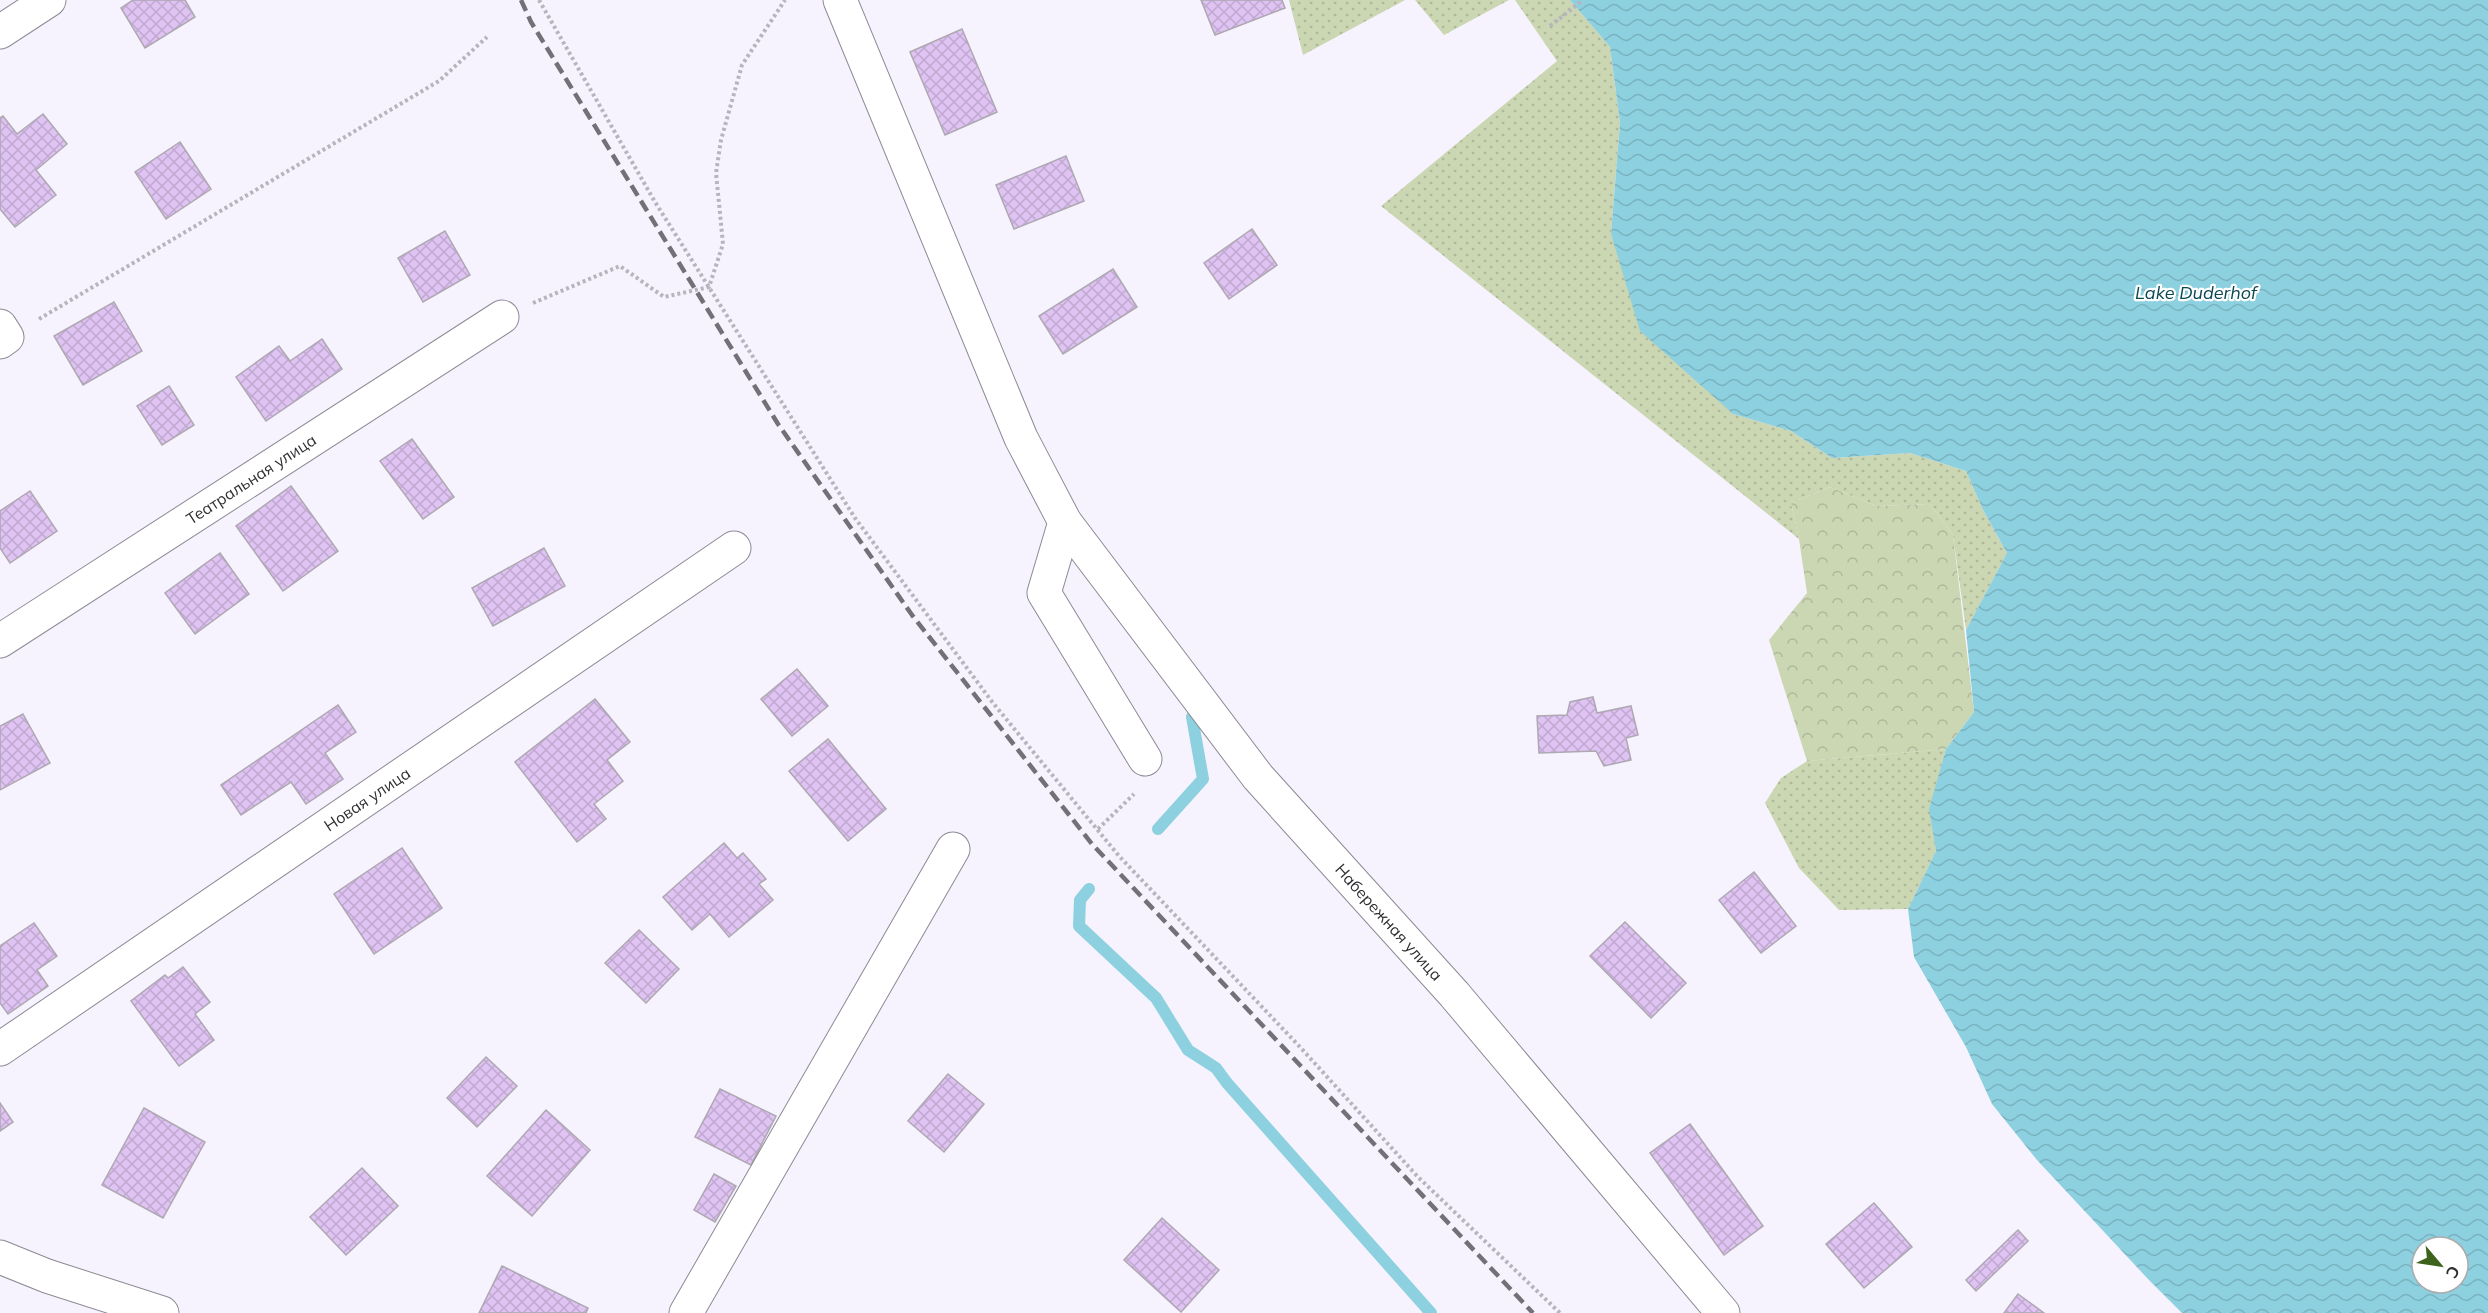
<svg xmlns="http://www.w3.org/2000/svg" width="2488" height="1313" font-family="Mulish,sans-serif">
	<defs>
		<pattern id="grass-dots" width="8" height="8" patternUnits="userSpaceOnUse" patternTransform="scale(1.5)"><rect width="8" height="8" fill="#cbd6b2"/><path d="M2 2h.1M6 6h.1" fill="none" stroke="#afb89a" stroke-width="1.8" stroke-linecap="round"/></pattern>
		<pattern id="forest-crowns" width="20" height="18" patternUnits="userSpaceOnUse" patternTransform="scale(1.5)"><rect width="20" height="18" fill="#cbd6b2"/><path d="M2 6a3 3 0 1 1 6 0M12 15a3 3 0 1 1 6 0" fill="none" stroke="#afb89a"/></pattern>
		<pattern id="water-waves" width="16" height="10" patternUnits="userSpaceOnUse" patternTransform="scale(1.5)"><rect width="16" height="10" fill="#8dd0df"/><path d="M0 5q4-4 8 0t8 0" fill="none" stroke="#7ab3c0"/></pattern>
		<pattern id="building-cross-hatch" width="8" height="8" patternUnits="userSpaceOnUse" patternTransform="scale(1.5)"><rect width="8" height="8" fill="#dfc3f2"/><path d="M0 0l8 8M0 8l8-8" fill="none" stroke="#c0a8d0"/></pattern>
	</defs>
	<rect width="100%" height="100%" fill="#f6f3fe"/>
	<g fill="url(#grass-dots)">
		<polygon points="1289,0 1405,0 1303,55"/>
		<polygon points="1415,0 1509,0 1444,35"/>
		<polygon points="1515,0 1570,0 1610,47 1620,123 1611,234 1733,414 1791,431 1832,458 1910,453 1966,471 1983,510 2007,553 1966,630 1953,535 1930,504 1876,506 1830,487 1791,503 1799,539 1381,206 1557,61"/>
		<polygon points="1946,749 1930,809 1936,851 1908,909 1839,910 1799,868 1765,803 1781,778 1807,761"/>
	</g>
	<polygon fill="url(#forest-crowns)" points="1830,487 1876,506 1930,504 1953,535 1974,712 1946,749 1807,761 1769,640 1807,593 1799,539 1791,503"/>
	<path fill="url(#water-waves)" fill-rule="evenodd" d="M1570,0H2488V1313H2182L2148,1279L2037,1160L1992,1104L1966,1047L1914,957L1908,909L1936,851L1929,809L1946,749L1974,712L1966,630L2007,553L1983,510L1966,471L1910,453L1832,458L1791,431L1733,414L1640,331L1611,234L1620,123L1610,47ZM2422,1247H2458V1283H2422Z"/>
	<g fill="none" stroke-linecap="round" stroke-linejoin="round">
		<g stroke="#8dd0df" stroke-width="12">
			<polyline points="1158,829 1203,779 1192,717"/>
			<polyline points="1089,889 1080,900 1079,926 1156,998 1188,1050 1216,1068 1227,1083 1431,1313"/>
		</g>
	</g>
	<g fill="url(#building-cross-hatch)" stroke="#ada8b1" stroke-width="1.5">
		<polygon points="133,0 185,0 195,17 145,48 121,8"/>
		<polygon points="1201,0 1282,0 1285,8 1215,35"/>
		<polygon points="962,29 997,112 945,135 910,52"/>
		<polygon points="43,114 67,144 36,170 56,195 15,227 0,209 0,118 3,116 17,134"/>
		<polygon points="180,142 211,189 166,219 135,172"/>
		<polygon points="1066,156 1084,201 1014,229 996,185"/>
		<polygon points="1252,229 1277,265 1229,299 1204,263"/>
		<polygon points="445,231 470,275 423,302 398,258"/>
		<polygon points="1113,269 1137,307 1063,354 1039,316"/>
		<polygon points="114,302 142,351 83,385 54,336"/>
		<polygon points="322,339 342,369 266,421 236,377 279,346 290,361"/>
		<polygon points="169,386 194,425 162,445 137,406"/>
		<polygon points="412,439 454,497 423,519 380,461"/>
		<polygon points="291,486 338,551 283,591 236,526"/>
		<polygon points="30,491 57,531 10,563 0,548 0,511"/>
		<polygon points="544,548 565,586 493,626 472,588"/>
		<polygon points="220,553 249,594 195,634 165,593"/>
		<polygon points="797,669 828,706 792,736 761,699"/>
		<polygon points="1593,697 1597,713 1631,706 1638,735 1626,738 1631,760 1604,766 1596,751 1539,753 1537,716 1567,715 1570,702"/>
		<polygon points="595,699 630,742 607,760 623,781 594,804 606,819 577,842 515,762"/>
		<polygon points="338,705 356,732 325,753 343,779 306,804 291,782 241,815 221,785"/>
		<polygon points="23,714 50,763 0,790 0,726"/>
		<polygon points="828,739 886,809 848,841 789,771"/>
		<polygon points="724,843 737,858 743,853 766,879 759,884 773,900 729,937 710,914 692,930 663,897"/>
		<polygon points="402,848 442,908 374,954 334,894"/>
		<polygon points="1754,872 1796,926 1761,953 1719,900"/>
		<polygon points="1625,922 1686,983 1651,1018 1590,956"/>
		<polygon points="34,923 57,956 37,970 48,986 8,1014 0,1003 0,946"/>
		<polygon points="639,930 679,969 646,1003 605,963"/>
		<polygon points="183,967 210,1002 195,1014 214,1040 179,1066 131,1001 165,975 168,978"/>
		<polygon points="486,1057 517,1086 477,1127 447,1098"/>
		<polygon points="948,1074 984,1104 944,1152 908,1121"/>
		<polygon points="720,1089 776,1116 751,1165 695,1137"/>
		<polygon points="0,1103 13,1122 0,1131"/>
		<polygon points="144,1108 205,1142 163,1218 102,1185"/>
		<polygon points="546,1110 590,1150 532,1216 487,1176"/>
		<polygon points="1690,1124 1763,1226 1724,1255 1650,1153"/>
		<polygon points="362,1168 398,1206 346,1255 310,1217"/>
		<polygon points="714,1174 736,1186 715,1222 694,1210"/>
		<polygon points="1874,1203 1912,1247 1864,1288 1826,1244"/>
		<polygon points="1162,1218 1219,1270 1181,1312 1124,1260"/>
		<polygon points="2018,1230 2028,1241 1976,1291 1966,1280"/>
		<polygon points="502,1266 588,1308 586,1313 479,1313"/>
		<polygon points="2018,1294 2044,1313 2004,1313"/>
	</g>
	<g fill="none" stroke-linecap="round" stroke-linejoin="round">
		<defs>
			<g id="minor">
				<polyline points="840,0 1021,438 1065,522 1258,777 1454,994 1723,1313"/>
				<polyline points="0,32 49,0"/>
				<polyline points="0,326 7,337 0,342"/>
				<polyline points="1065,522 1044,593 1145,759"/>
				<polyline points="0,641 502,317"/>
				<polyline points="0,1049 734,548"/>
				<polyline points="0,1257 47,1276 162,1313"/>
				<polyline points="686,1313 953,849"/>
			</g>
		</defs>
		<use href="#minor" stroke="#8c8a93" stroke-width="35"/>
		<g stroke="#b7b4bd" stroke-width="4" stroke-dasharray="3 3" stroke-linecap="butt">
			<polyline points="539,0 655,202 855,518 993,703 1119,856 1300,1047 1418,1177 1560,1313"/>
			<polyline points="1550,26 1583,0"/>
			<polyline points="533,303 620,266 664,297 709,287 723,244 716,173 721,140 742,65 785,0"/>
			<polyline points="39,319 439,81 487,37"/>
			<polyline points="1098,829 1134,794"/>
		</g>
		<use href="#minor" stroke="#fff" stroke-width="33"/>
		<polyline stroke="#727177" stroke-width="4.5" stroke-dasharray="12 6" stroke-linecap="butt" points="521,0 531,22 778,424 912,615 1092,844 1533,1313"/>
	</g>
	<g text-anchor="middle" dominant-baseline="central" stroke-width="4.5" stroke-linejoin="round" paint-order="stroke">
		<g font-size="16" fill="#2f2e32" stroke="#fff">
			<text transform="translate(251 479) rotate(-33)">Театральная улица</text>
			<text transform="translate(367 799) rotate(-34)">Новая улица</text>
			<text transform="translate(1389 922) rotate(48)">Набережная улица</text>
		</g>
		<g font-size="18" font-style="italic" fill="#0b4853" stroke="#fff">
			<text x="2196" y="292">Lake Duderhof</text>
		</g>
	</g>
	<g transform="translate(2440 1265) rotate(119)"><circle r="28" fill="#ffffff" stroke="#acabad" stroke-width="1.5"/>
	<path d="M0-4.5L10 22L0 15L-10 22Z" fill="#3c621b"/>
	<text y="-9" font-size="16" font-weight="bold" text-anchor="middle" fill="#2f2e32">С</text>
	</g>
</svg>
